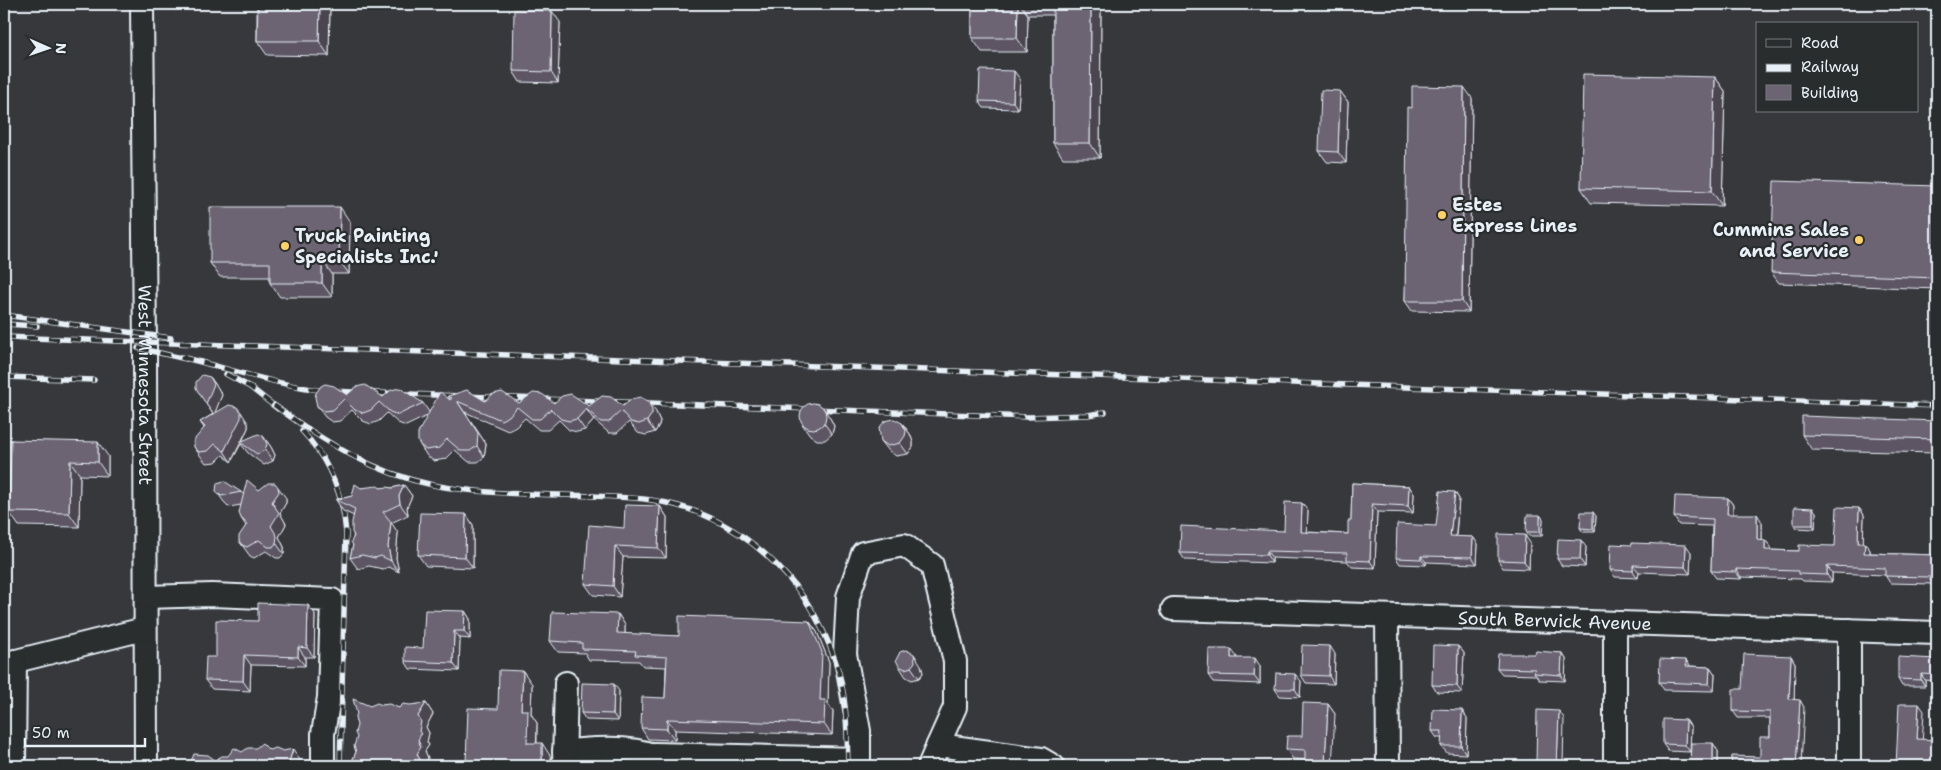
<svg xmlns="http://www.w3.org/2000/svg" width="1941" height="770" font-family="'Shantell Sans',sans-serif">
	<rect width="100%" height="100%" fill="#37383c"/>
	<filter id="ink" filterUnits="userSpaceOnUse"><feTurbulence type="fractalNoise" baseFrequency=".02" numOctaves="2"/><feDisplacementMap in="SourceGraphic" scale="10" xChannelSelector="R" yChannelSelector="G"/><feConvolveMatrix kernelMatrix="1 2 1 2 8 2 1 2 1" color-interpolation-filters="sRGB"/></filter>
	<g filter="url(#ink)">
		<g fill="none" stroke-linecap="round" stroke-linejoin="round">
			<defs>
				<g id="minor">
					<path id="s1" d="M142,4L145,349L146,766"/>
					<polyline points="146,597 212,595 332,600 329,697 323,734 323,766"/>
					<path id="s2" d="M1173,609L1937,633"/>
					<polyline points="1387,616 1388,766"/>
					<polyline points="1615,623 1615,766"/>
					<polyline points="4,664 144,629"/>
					<path d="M564,751C601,749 633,744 668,761"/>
					<polyline points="654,754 859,759"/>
					<polyline points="564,765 566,683"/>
					<polyline points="14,766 15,661"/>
					<polyline points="859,766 859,731 845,654 848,597 863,553 904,545 932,565 955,661 955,707 938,745"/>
					<polyline points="929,766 938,745 1041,759 1053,766"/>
					<polyline points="1849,766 1849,630"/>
				</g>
			</defs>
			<use href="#minor" stroke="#e8f1f8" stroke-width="26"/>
			<use href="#minor" stroke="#2a2d2e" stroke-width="22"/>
			<defs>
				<g id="rail">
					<polyline points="4,315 171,338"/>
					<polyline points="4,324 37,326"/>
					<polyline points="4,337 1937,406"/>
					<polyline points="138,348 186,359"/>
					<path d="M181,357C230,369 277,385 327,391L1028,417L1088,415L1105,412"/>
					<polyline points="226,374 250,387 278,409"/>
					<polyline points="4,377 94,380"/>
					<path d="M274,405C323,441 373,473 433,485C486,495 540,494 594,496C613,497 632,497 651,500C738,513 807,578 835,660C847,693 847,731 848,766"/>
					<path d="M302,431C329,460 343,493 346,533L340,766"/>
				</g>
			</defs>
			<use href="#rail" stroke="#e8f1f8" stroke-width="5.5"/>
			<use href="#rail" stroke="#2a2d2e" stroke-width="4" stroke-dasharray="11" stroke-linecap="butt"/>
		</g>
		<g fill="#5d5563" stroke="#e8f1f8">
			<polygon points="254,4 330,4 329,56 267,55 257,41 257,8"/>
			<polygon points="972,4 1101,4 1100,158 1063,158 1053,143 1053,15 1028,15 1027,52 982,52 972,38"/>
			<polygon points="560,22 558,83 520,82 513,71"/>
			<polygon points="1715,77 1725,91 1722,206 1591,203 1581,188"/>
			<polygon points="1020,79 1018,109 984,108 979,101"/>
			<polygon points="1340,91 1348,102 1346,163 1327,162 1319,151"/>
			<polygon points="1472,98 1469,312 1412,311 1405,301 1412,108"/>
			<polygon points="1937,186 1937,289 1779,283 1771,272"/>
			<polygon points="350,222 349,274 332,274 332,297 280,297 270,283 270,277 220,277 210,263"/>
			<polygon points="210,377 218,388 222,395 214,414 248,423 248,428 242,442 263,436 271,447 275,455 273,461 264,465 248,453 241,444 231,462 223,455 216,462 206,463 202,458 194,447 204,428 200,422 213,414 206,404"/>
			<polygon points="347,395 383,397 423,403 429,412 450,399 448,396 485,401 519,403 554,403 589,406 623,406 656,412 660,421 659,425 655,432 646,435 638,433 629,422 617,433 609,433 594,420 585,430 577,432 569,430 559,420 548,430 539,430 525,418 516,427 508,431 465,412 486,444 484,457 478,462 469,462 455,450 446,459 434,461 427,456 420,445 427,416 406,426 398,423 387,413 379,421 371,424 363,421 352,410 340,421 332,422 325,417 317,406"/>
			<polygon points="830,418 834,426 832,434 825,440 817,440 810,435 802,424"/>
			<polygon points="1937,421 1937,453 1812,450 1802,435"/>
			<polygon points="902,423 910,434 913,442 913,447 908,454 896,456 889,451 881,441"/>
			<polygon points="11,440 108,456 108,476 80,475 79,527 19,526 9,512"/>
			<polygon points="1352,483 1409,486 1414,494 1413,513 1377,512 1375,568 1352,567 1347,561 1272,558 1272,563 1185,560 1180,553 1284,531 1302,503 1308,510 1307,532 1348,534 1351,521"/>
			<polygon points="404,485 412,496 407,507 408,515 391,523 398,533 396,558 399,572 389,567 383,569 369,566 358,569 350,558 353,545 354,516 343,511 336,500 352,496 361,488 392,488"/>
			<polygon points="259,490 286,498 286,503 280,513 286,524 279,537 284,547 284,554 280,558 276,558 266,551 254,558 250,556 239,541 246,526 241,518 241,505 229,507 224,502 216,491 241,492 244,495"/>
			<polygon points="1455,492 1459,499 1456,537 1473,537 1478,544 1477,564 1426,562 1426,565 1400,564 1396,558 1436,526"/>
			<polygon points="1728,498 1733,505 1733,514 1762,522 1762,540 1765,540 1771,547 1770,550 1799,551 1835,546 1859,508 1864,515 1863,543 1865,543 1870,550 1870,553 1937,555 1937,588 1935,588 1932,584 1890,583 1885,575 1832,573 1832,582 1803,581 1801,579 1741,577 1741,579 1716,578 1711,571 1712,526 1679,525 1674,517"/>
			<polygon points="660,506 667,517 666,558 623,557 620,597 593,595 585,584 624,528"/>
			<polygon points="1816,512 1815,529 1796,528 1794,525"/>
			<polygon points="466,514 473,525 473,568 426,566 418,555"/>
			<polygon points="1540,515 1543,519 1542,536 1529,536 1526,532"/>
			<polygon points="1596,516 1595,532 1583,532 1580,528"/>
			<polygon points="1530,543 1529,569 1503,568 1498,560"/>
			<polygon points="1586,547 1585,567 1562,566 1557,559"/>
			<polygon points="1691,552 1690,574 1639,572 1638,578 1615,577 1610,570"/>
			<polygon points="465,611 470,619 470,639 460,638 459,671 410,669 405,661 423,648"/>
			<polygon points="315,614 314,657 305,657 305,666 251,665 250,691 212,689 205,680 216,657 258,621"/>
			<polygon points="618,614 625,625 625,634 679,636 809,621 817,632 829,662 828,704 833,711 832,735 675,730 675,740 648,739 641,728 665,698 666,667 643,666 639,661 589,660 585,653 558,652 550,641"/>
			<polygon points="1458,646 1464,653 1462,693 1437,692 1432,685"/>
			<polygon points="1231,649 1236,658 1260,666 1260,684 1213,682 1208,675"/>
			<polygon points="1562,653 1566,659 1565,681 1539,680 1536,675 1502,674 1497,668 1535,654"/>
			<polygon points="1335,654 1334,684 1306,683 1301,675"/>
			<polygon points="1791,656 1795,663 1794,700 1804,707 1760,757 1770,737 1770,718 1738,718 1733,711"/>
			<polygon points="1937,659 1937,681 1925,680 1925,686 1902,686 1898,679"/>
			<polygon points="1686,660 1690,666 1710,667 1715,674 1714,691 1664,690 1659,682"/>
			<polygon points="921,665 923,673 919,678 912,680 906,677 899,666"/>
			<polygon points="1301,681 1300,697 1280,696 1275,689"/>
			<polygon points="532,684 531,714 537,723 537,743 551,757 551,766 469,766 466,763 498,709"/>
			<polygon points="619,691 618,721 586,720 581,713"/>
			<polygon points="426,703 433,714 426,727 429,733 427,742 429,745 425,751 428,758 425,765 425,766 350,766 356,752 370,706 382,705 399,708"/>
			<polygon points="1328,704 1335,714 1305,760 1293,759 1286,749 1302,736"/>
			<polygon points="1467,718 1466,754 1447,753 1441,746 1442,738 1437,738 1432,731"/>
			<polygon points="1686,720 1691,727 1690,752 1668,751 1663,744"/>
			<polygon points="1718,751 1718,766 1692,766 1690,764"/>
		</g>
		<g fill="#4c4550" stroke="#e8f1f8">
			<polygon points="320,4 330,4 329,56 319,41"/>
			<polygon points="1018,4 1020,4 1028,15 1027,52 1017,38"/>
			<polygon points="1091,4 1101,4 1100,158 1090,143"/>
			<polygon points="552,11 560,22 558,83 551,72"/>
			<polygon points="1014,71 1020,79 1018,109 1013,102"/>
			<polygon points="1715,77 1725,91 1722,206 1712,191"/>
			<polygon points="1464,87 1472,98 1469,312 1462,301"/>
			<polygon points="1340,91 1348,102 1346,163 1338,152"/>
			<polygon points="340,207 350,222 349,274 339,260"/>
			<polygon points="322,260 332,274 332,297 322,283"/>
			<polygon points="210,377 218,388 222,395 214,415 206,404"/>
			<polygon points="457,401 486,444 484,457 477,446"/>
			<polygon points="648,401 656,412 660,421 659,425 655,432 647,421"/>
			<polygon points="823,407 830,418 834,426 832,434 824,423"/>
			<polygon points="586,409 594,420 585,430 577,419"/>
			<polygon points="241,412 248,423 248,428 231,462 224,451"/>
			<polygon points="902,423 910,434 913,442 913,447 908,454 900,443"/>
			<polygon points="263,436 271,447 275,455 273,461 265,450"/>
			<polygon points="98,442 108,456 108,476 98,462"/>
			<polygon points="70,461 80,475 79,527 69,513"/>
			<polygon points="404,485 412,496 407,507 408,515 400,504 399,496"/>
			<polygon points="1409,486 1414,494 1413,513 1408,506"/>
			<polygon points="278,487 286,498 286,503 280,513 286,524 279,537 284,547 284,554 276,543 271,526 272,502"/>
			<polygon points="1455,492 1459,499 1455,543 1450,536"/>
			<polygon points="1728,498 1733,505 1732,521 1727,514"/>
			<polygon points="1302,503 1308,510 1307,539 1301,532"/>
			<polygon points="1372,504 1377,512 1375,568 1370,561"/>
			<polygon points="660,506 667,517 666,558 658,548"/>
			<polygon points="1813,508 1816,512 1815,529 1813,525"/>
			<polygon points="1859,508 1864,515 1863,550 1858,543"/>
			<polygon points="1593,512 1596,516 1595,532 1593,529"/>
			<polygon points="466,514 473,525 473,568 465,557"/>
			<polygon points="1757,514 1762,522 1762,547 1757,539"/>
			<polygon points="1540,515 1543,519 1542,536 1540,532"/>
			<polygon points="391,522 398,533 396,558 399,572 391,561 388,547"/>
			<polygon points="1525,535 1530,543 1529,569 1524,561"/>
			<polygon points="1473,537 1478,544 1477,564 1472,557"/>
			<polygon points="1581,540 1586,547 1585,567 1580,559"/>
			<polygon points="1765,540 1771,547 1770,557 1765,550"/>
			<polygon points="1865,543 1870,550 1870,561 1864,553"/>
			<polygon points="1686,545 1691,552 1690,574 1685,567"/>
			<polygon points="615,546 623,557 620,597 613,586"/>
			<polygon points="1267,551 1272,558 1272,563 1267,555"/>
			<polygon points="1421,556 1426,562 1426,565 1421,559"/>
			<polygon points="1633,565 1639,572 1638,578 1633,571"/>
			<polygon points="1827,566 1832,573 1832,582 1827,575"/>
			<polygon points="1736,569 1741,577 1741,579 1736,572"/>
			<polygon points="308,605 315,614 314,657 307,648"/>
			<polygon points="465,611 470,619 470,639 464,631"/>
			<polygon points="618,614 625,625 625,644 617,633"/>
			<polygon points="809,621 817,632 829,662 828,704 833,711 832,735 824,724 820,700"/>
			<polygon points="454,631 460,638 459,671 453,663"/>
			<polygon points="1330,646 1335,654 1334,684 1329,676"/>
			<polygon points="1458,646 1464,653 1462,693 1457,686"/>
			<polygon points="298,647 305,657 305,666 298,657"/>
			<polygon points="1231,649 1237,657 1236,665 1231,658"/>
			<polygon points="1562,653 1566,659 1565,681 1561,675"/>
			<polygon points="914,654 921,665 923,673 919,678 911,667"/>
			<polygon points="244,655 251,665 250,691 243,681"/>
			<polygon points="1791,656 1795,663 1794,706 1789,699"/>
			<polygon points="1255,658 1260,666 1260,684 1254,676"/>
			<polygon points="1686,660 1691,668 1686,666"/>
			<polygon points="1710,667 1715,674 1714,691 1709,684"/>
			<polygon points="523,671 532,684 531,714 537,723 536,756 527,743 521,710"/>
			<polygon points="1295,674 1301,681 1300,697 1295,689"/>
			<polygon points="1921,674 1925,680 1925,686 1921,680"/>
			<polygon points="614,684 619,691 618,721 613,714"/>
			<polygon points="1800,700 1804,707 1801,766 1796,766"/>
			<polygon points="426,703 433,714 426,727 429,733 427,742 429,745 425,751 428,758 425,765 425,766 423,766 417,754 419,731 418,716"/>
			<polygon points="1328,704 1335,714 1332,766 1327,766 1325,763"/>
			<polygon points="1919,704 1924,711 1922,746 1917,739"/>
			<polygon points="1462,710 1467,718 1466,754 1461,746"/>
			<polygon points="1559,711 1564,718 1563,766 1557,766"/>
			<polygon points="667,719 675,730 675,740 667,729"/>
			<polygon points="1686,720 1691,727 1690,752 1685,745"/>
			<polygon points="542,743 551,757 551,766 542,766"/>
			<polygon points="1713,743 1718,751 1718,766 1714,766 1713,764"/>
			<polygon points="293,749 300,760 299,766 289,766 288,765"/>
			<polygon points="910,762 913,766 908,766"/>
		</g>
		<g fill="#6c6373" stroke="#e8f1f8">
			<polygon points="258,4 320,4 319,41 257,41"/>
			<polygon points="972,4 1018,4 1017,38 972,38"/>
			<polygon points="1053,4 1091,4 1090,143 1053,143"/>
			<polygon points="514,10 552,11 551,72 513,71"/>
			<polygon points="980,70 1014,71 1013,102 979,101"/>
			<polygon points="1583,74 1715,77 1712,191 1581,188"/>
			<polygon points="1412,86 1464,87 1462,301 1405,301 1407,107 1412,108"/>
			<polygon points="1321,90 1340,91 1338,152 1319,151"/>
			<polygon points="1774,181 1937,186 1937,278 1771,272"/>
			<polygon points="210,207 340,207 339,260 322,260 322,283 270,283 270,263 210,263"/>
			<polygon points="202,375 210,377 214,384 206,404 196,388 196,382"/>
			<polygon points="325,384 334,386 347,395 356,387 365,385 383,397 391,390 400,388 423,403 398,415 390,412 379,402 371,410 363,413 355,410 344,399 333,410 324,411 317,406 315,397 316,393 321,386"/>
			<polygon points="467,390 485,401 493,394 502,392 519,403 533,393 542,394 554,403 562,396 571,394 589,406 602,396 611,397 623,406 632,399 640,397 648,401 652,410 652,414 647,421 639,424 631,422 621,411 609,422 601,422 586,409 577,419 569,421 561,419 551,409 540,419 532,419 517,407 509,416 501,420 457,401 478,433 477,446 470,451 461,451 447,439 439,448 426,450 420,445 418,441 418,433 440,392 450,400 452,398 448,396"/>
			<circle cx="813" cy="416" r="13"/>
			<polygon points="229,405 237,407 241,412 241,418 224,451 215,444 208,451 199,452 194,447 194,440 205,427 200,422"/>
			<polygon points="1802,416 1937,421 1937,439 1802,435"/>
			<polygon points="894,419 902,423 906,431 905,436 900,443 888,446 881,441 879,428 885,421"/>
			<polygon points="258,434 263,436 267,444 265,450 257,454 240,442"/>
			<polygon points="11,440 98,442 98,462 70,461 69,513 9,512"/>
			<polygon points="247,480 259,490 268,483 275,483 278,487 279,492 272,502 279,513 271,526 277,536 276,543 273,547 268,547 259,540 247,547 242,545 239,541 239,536 247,524 241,518 239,513"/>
			<polygon points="224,481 241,492 221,496 216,491 217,483"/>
			<polygon points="1352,483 1409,486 1408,506 1372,504 1370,561 1347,560 1347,553 1267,551 1267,555 1180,553 1181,526 1284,531 1285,502 1302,503 1301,532 1348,534 1348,521 1351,521"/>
			<polygon points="355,484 361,488 377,486 381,488 387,487 392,488 404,485 399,496 400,504 383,512 391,522 388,547 391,561 381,556 375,558 362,555 350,558 353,545 351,542 354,536 352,532 352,522 355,509 336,500 352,496"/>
			<polygon points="1440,491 1455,492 1450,536 1473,537 1472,557 1421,556 1421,559 1396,558 1397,524 1436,526"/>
			<polygon points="1675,496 1728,498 1727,514 1757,514 1757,539 1765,540 1765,550 1799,551 1799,545 1835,546 1837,507 1859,508 1858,543 1865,543 1864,553 1937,555 1937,581 1930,580 1930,577 1885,576 1885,568 1827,566 1827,575 1798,574 1798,571 1736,569 1736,572 1711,571 1713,519 1674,517"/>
			<polygon points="625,505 660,506 658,548 615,546 613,586 585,584 589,525 624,528"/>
			<polygon points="1794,507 1813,508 1813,525 1794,525"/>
			<polygon points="1581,512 1593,512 1593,529 1580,528"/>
			<polygon points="420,513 466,514 465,557 418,555"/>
			<polygon points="1527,515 1540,515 1540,532 1526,532"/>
			<polygon points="1498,534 1525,535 1524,561 1498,560"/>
			<polygon points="1558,539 1581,540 1580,559 1557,559"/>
			<polygon points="1632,543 1686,545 1685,567 1633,565 1633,571 1610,570 1611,544 1632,545"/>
			<polygon points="258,603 308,605 307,648 298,647 298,657 244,655 243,681 205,680 206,657 216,657 216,620 258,621"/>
			<polygon points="425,610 465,611 464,631 454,631 453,663 405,661 405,647 423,648"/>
			<polygon points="552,612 618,614 617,633 679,636 679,616 809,621 822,652 820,700 825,700 824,724 667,719 667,729 641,728 642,697 665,698 667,657 635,655 636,651 582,649 582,643 550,641"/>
			<polygon points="1302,645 1330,646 1329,676 1301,675"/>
			<polygon points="1433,645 1458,646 1457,686 1432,685"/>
			<polygon points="1209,649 1231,649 1231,658 1255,658 1254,676 1208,675"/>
			<polygon points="906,650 914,654 915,662 911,667 905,669 899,666 896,660 900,652"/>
			<polygon points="1536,651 1562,653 1561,675 1534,673 1535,669 1497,668 1498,654 1535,654"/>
			<polygon points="1744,654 1791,656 1789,699 1800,700 1796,766 1731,766 1732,756 1760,757 1760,737 1770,737 1770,712 1733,711 1733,689 1742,689"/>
			<polygon points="1898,657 1937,659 1937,675 1921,674 1921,680 1898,679"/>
			<polygon points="1660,659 1686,660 1686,666 1710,667 1709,684 1659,682"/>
			<polygon points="499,670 523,671 521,710 528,710 527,743 542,743 542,766 466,763 468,708 498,709"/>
			<polygon points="1276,673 1295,674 1295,689 1275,689"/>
			<polygon points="582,683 614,684 613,714 581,713"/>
			<polygon points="353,699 370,706 377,703 382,705 389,704 399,708 403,704 410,705 426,703 418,716 421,722 419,731 421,734 418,740 421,747 417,754 423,766 416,766 407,764 402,766 396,761 387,765 380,763 374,765 368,761 353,766 350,766 356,752 354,746 357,737 355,733 357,725 355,718 357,714"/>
			<polygon points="1303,703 1328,704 1325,763 1328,763 1328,766 1305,766 1305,750 1286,749 1287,736 1302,736"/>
			<polygon points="1899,704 1919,704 1917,739 1937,740 1937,766 1896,766"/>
			<polygon points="1433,709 1462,710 1461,746 1441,746 1442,731 1432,731"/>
			<polygon points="1537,710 1559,711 1557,766 1536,766"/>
			<polygon points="1663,719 1686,720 1685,745 1663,744"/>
			<polygon points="262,743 269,750 276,748 283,751 293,749 288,765 289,766 190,766 190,764 194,754 208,755 215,760 222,756 228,756 234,748 242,752 248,748 256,748"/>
			<polygon points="1691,743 1713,743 1713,764 1690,764"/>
			<polygon points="910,762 908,766 904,766"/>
		</g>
	</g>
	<g fill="#ffd166" stroke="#2a2d2e" stroke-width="2">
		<circle cx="1442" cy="215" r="5"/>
		<circle cx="1859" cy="240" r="5"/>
		<circle cx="285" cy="246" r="5"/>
	</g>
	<g text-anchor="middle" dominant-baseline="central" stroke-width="4.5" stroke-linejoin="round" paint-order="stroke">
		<g font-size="18" font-weight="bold" fill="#e8f1f8" stroke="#2a2d2e" text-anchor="start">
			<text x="1452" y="205">Estes<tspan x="1452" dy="21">Express Lines</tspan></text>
			<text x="1849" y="230" text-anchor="end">Cummins Sales<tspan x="1849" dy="21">and Service</tspan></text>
			<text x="295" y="236">Truck Painting<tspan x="295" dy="21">Specialists Inc.'</tspan></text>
		</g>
		<g font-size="18" fill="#e8f1f8" stroke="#2a2d2e">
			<text stroke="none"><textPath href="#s1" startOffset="381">West Minnesota Street</textPath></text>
			<text stroke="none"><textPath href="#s2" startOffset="382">South Berwick Avenue</textPath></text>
		</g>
	</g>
	<rect width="1941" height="770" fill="none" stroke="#2a2d2e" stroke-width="20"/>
	<rect x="10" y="10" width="1921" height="750" fill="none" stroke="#e8f1f8" stroke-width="2" filter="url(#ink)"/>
	<rect x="1756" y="22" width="162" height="90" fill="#2a2d2e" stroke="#767b7f"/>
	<rect x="1766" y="39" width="25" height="8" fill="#2a2d2e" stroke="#767b7f"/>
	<text x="1801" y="48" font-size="15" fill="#e8f1f8">Road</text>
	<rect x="1766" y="64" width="25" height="8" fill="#e8f1f8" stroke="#767b7f"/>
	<text x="1801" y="72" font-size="15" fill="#e8f1f8">Railway</text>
	<rect x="1766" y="85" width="25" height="15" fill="#6c6373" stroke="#767b7f"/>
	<text x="1801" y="98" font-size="15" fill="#e8f1f8">Building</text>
	<g transform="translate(48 48) rotate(92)" stroke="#2a2d2e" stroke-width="4" paint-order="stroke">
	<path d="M0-4L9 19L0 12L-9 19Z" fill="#e8f1f8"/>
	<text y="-8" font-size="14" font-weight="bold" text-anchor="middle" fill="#e8f1f8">N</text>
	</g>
	<path d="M25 738v8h120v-8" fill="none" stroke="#e8f1f8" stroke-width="2.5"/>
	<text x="32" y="738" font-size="15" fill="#e8f1f8" stroke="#2a2d2e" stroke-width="4" paint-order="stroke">50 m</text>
</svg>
